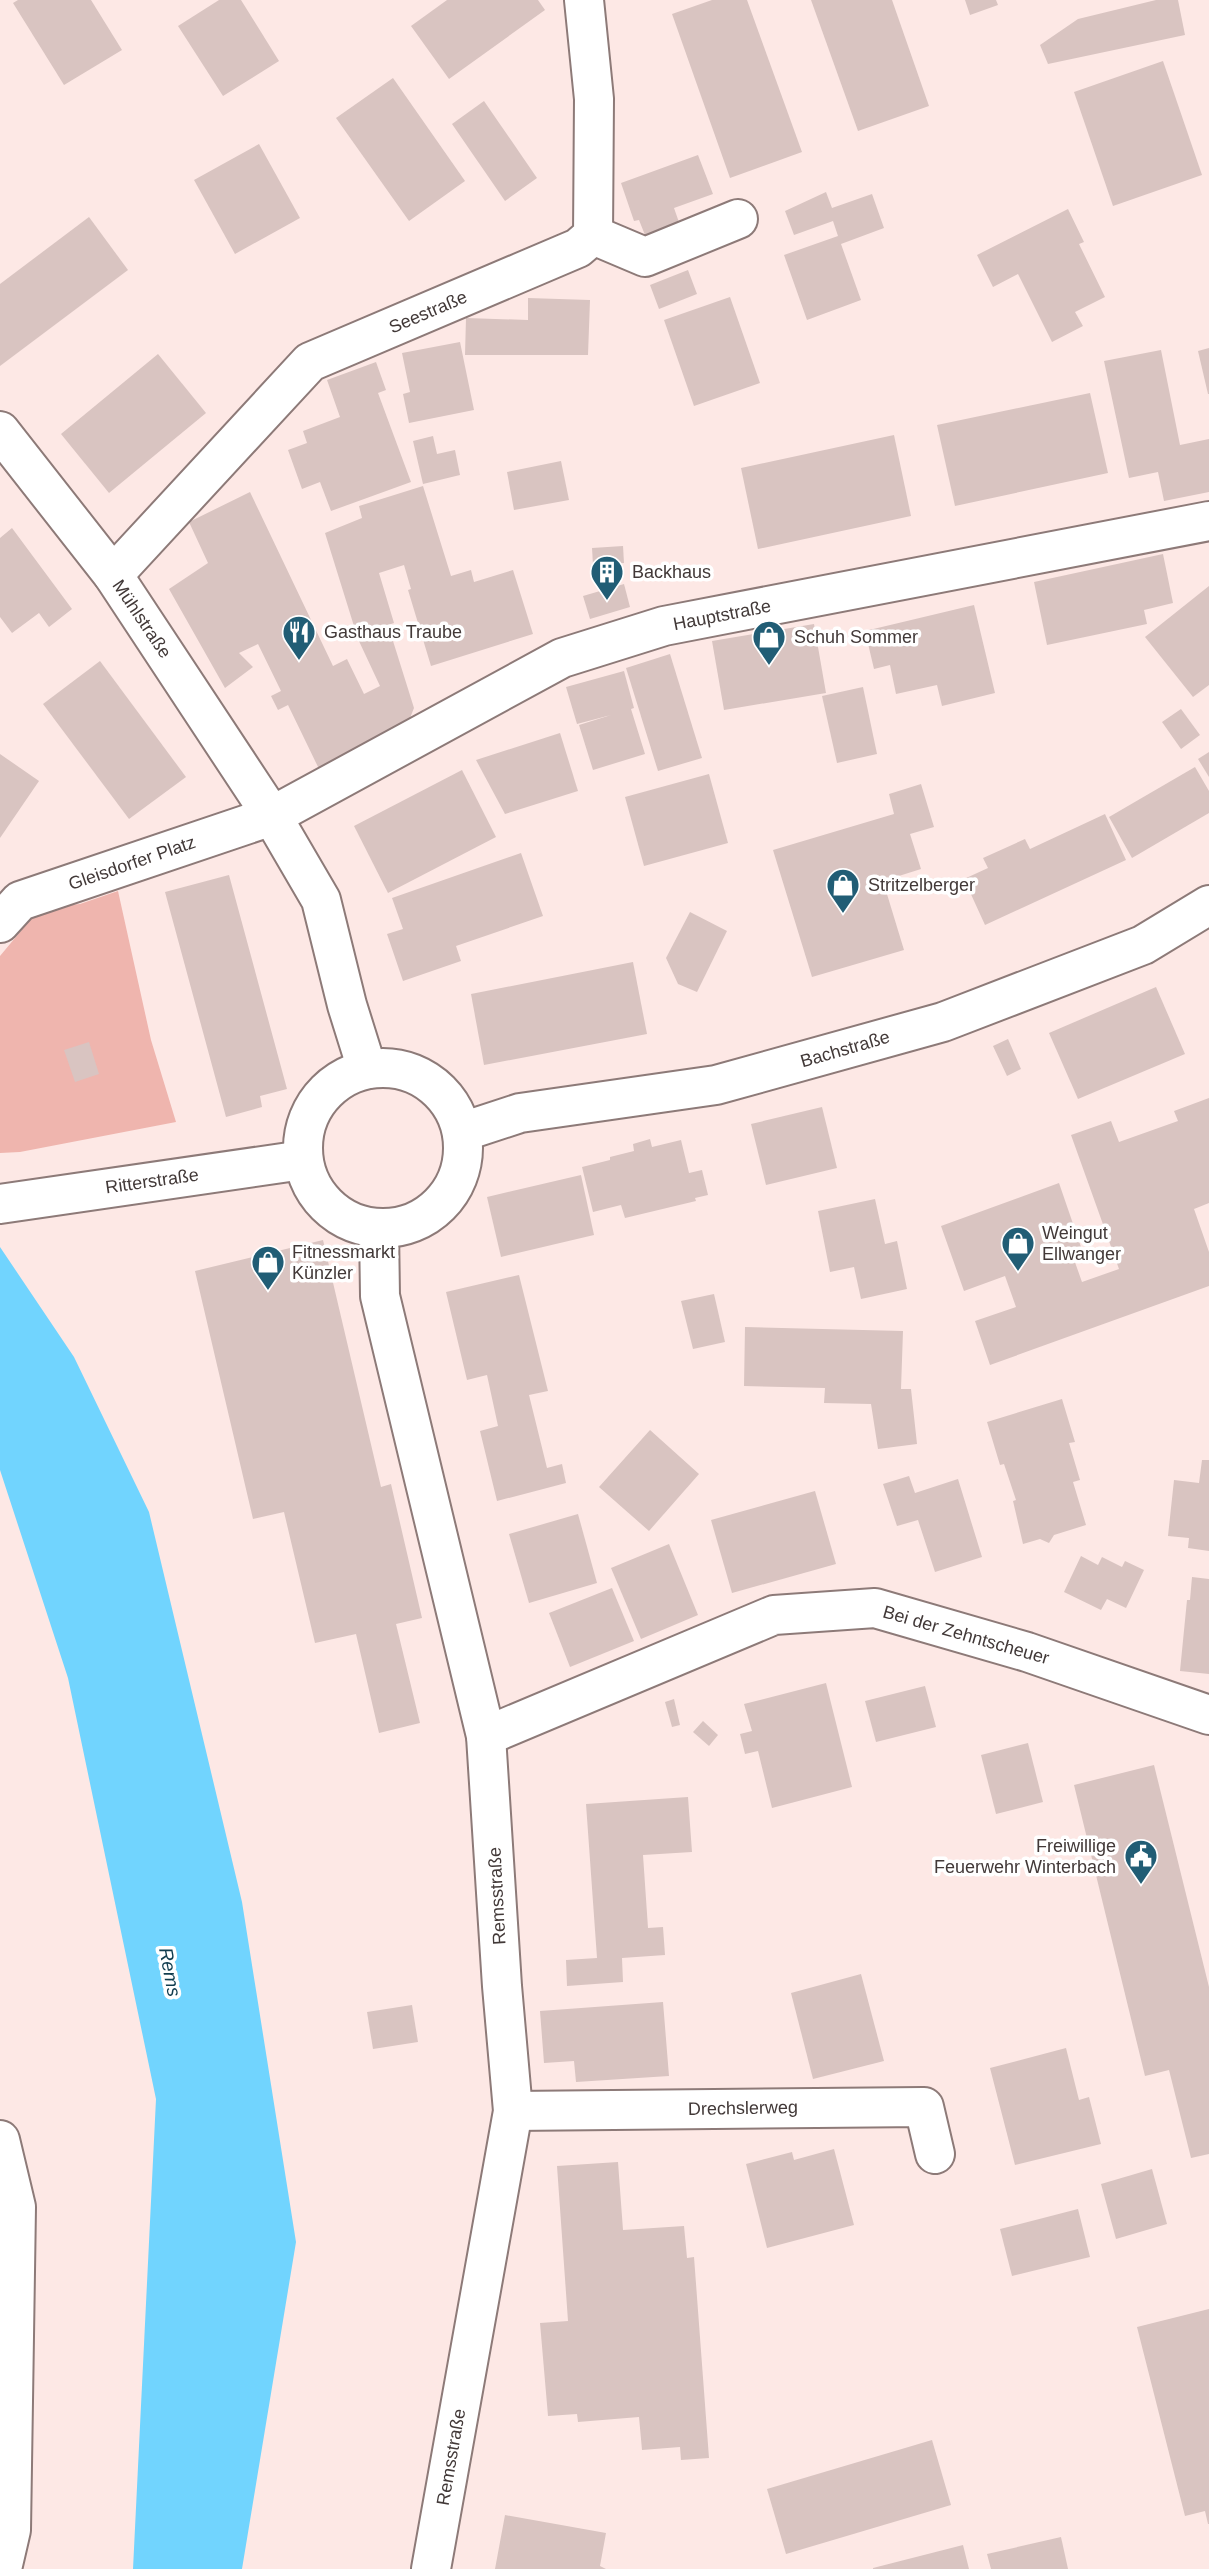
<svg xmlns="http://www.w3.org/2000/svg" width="1209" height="2569" font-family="Arial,sans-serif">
	<rect width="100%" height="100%" fill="#fde8e5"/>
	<polygon fill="#efb5ae" points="118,891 151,1040 176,1122 20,1152 0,1153 0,956 40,908 80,904"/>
	<polygon fill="#71d4fe" points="0,1247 74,1357 149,1512 242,1902 296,2242 242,2569 133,2569 156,2099 68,1678 0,1470"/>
	<g fill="#d9c4c1">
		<polygon points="18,0 91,0 122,50 64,85 13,3"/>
		<polygon points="219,0 241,0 279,61 223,96 178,26"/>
		<polygon points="447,0 538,0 545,10 449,79 411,26"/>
		<polygon points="712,0 747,0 802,152 730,178 672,14"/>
		<polygon points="811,0 892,0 929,106 858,131"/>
		<polygon points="965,0 996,0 998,5 970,15"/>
		<polygon points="1156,0 1178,0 1185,35 1048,64 1040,45 1078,19"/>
		<polygon points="1163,61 1202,175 1113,206 1074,92"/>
		<polygon points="393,78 465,181 409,221 336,118"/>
		<polygon points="484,101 537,178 505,201 452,124"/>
		<polygon points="259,144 300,218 235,254 194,180"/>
		<polygon points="698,155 713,194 674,208 681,228 647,240 639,220 634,221 621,183"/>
		<polygon points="826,192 832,208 872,194 884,228 841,244 861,300 807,320 784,255 838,236 833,221 794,235 785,211"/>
		<polygon points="1068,209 1084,242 1079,244 1105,297 1075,312 1083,326 1052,342 1018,274 993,287 977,255"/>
		<polygon points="89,217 128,270 0,366 0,284"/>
		<polygon points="688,270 697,294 659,309 650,285"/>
		<polygon points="730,297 760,383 694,406 664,320"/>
		<polygon points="528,298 590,300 588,355 465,355 466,318 528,320"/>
		<polygon points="460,342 474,410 409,423 403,394 410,392 402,353"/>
		<polygon points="1209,348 1209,394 1208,394 1198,351"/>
		<polygon points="1161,350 1180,445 1209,439 1209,492 1164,501 1158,472 1129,478 1104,361"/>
		<polygon points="158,354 206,413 109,493 61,434"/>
		<polygon points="376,362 386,390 378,393 411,482 331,511 320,482 302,489 288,450 307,443 303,431 340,417 327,380"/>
		<polygon points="1090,393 1108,473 955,506 937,425"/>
		<polygon points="894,435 911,516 758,549 741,468"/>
		<polygon points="433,436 437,454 455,450 460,475 423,484 413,441"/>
		<polygon points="561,461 569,500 514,510 507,472"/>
		<polygon points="423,486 451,576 471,570 474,582 513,570 533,634 431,666 408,590 411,589 404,565 379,573 394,623 388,625 414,708 406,728 320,771 288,705 278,710 271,696 281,691 258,644 239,653 253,667 225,688 169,589 208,563 189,522 250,492 333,666 347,659 364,694 380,686 358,639 325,533 362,518 359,506"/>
		<polygon points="12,528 72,609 49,627 39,613 12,633 0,617 0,538"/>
		<polygon points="623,546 624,563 593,565 592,548"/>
		<polygon points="1163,554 1173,603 1144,610 1147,624 1047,645 1034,582"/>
		<polygon points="624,584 630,607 590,619 583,596"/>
		<polygon points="1209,586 1209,685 1193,697 1145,637"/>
		<polygon points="974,605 995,693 942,706 937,685 896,694 890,665 874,669 865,631"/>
		<polygon points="814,624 826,693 724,710 712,641"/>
		<polygon points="670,654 702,758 658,771 626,668"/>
		<polygon points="100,661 186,777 129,819 43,704"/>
		<polygon points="624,671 634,708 631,709 645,754 593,770 579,725 611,715 577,724 566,687"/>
		<polygon points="863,687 877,754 837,763 822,696"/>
		<polygon points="1181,709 1200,735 1181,749 1162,722"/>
		<polygon points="560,733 578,791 505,814 476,760"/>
		<polygon points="1209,752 1209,777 1198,759"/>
		<polygon points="0,754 39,781 0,838"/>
		<polygon points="1195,767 1209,791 1209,813 1132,858 1109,817"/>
		<polygon points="462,770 496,837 388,893 354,826"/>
		<polygon points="709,774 728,843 644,866 625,797"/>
		<polygon points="921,784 934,827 910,834 921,869 883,881 904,950 812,977 773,850 894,814 889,794"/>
		<polygon points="1105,814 1126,860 985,925 964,879 988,868 983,858 1025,839 1030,849"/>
		<polygon points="521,853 543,916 456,946 461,961 403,981 387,934 403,929 392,898"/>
		<polygon points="229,875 287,1089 260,1096 262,1107 226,1117 165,892"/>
		<polygon points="690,912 727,931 697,992 678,984 666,958"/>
		<polygon points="633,962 647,1034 484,1065 471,994"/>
		<polygon points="1156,987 1185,1054 1078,1099 1049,1033"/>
		<polygon points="1008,1039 1021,1069 1007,1076 993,1046"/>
		<polygon points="89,1042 99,1074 75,1082 64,1050"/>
		<polygon points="1209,1098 1209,1203 1194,1209 1209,1252 1209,1286 990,1365 975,1321 1016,1307 1005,1276 964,1291 941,1226 1059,1183 1081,1247 1071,1251 1082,1282 1119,1269 1071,1135 1111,1121 1119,1142 1178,1121 1174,1111"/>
		<polygon points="822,1107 837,1168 766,1185 751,1124"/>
		<polygon points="650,1139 652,1147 681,1140 689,1173 702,1170 708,1195 695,1198 696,1201 625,1218 621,1205 593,1212 582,1167 610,1160 610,1157 634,1151 633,1144"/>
		<polygon points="581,1175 594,1235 501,1257 487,1197"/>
		<polygon points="875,1199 885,1244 897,1241 907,1289 861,1299 854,1267 830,1272 818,1211"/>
		<polygon points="323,1240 381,1487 391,1484 422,1618 396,1624 420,1723 379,1733 356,1634 315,1643 284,1512 253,1519 195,1271"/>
		<polygon points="519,1275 548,1391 529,1395 547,1468 562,1464 566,1483 497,1501 480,1431 498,1426 487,1375 467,1380 446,1292"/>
		<polygon points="714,1294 725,1342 693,1349 681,1301"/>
		<polygon points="745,1327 903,1331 901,1389 911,1389 917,1444 878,1449 871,1404 824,1403 825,1388 744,1386"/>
		<polygon points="1062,1399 1075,1442 1069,1443 1080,1480 1073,1482 1086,1525 1054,1535 1049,1543 1040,1539 1023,1544 1013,1501 1016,1500 1004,1464 1000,1465 987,1422"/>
		<polygon points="650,1430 699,1474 649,1531 599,1487"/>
		<polygon points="1202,1460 1209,1460 1209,1551 1188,1548 1189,1538 1168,1536 1174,1480 1199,1483"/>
		<polygon points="909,1476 915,1493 958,1479 982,1557 935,1572 918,1520 897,1526 883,1484"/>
		<polygon points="815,1491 836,1564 732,1593 711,1520"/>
		<polygon points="578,1514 597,1583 529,1603 509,1534"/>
		<polygon points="669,1544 698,1615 641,1639 611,1568"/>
		<polygon points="1081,1556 1098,1565 1102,1557 1122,1567 1125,1561 1144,1570 1126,1608 1107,1599 1101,1610 1064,1592"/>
		<polygon points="1192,1577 1209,1579 1209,1674 1180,1671 1187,1600 1190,1600"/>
		<polygon points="612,1588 634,1641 570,1667 549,1613"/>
		<polygon points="826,1683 852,1787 772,1808 758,1751 745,1754 740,1734 752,1731 744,1704"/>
		<polygon points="925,1686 936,1727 876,1742 865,1701"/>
		<polygon points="674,1699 680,1725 672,1727 665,1702"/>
		<polygon points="703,1721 718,1735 709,1746 693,1732"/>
		<polygon points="1028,1743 1043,1802 996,1814 981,1755"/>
		<polygon points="1154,1765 1209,1987 1209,2154 1191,2158 1169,2070 1145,2076 1074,1785"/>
		<polygon points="688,1797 692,1852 643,1855 648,1928 663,1927 665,1955 622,1958 623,1982 567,1986 566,1960 597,1958 586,1804"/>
		<polygon points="861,1974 884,2061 813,2079 791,1993"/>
		<polygon points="663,2002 669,2076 576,2082 574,2061 544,2063 540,2011"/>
		<polygon points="412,2005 418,2042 373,2049 367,2012"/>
		<polygon points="1066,2048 1079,2100 1089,2097 1101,2144 1015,2165 990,2068"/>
		<polygon points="834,2149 854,2225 767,2248 746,2164 792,2152 794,2160"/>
		<polygon points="618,2162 623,2230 684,2226 687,2258 694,2257 709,2458 681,2460 680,2447 642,2450 639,2417 578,2422 577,2414 548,2416 540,2323 568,2321 557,2166"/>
		<polygon points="1152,2169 1167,2224 1116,2239 1101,2184"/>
		<polygon points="1078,2209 1090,2257 1012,2276 1000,2229"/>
		<polygon points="1209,2309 1209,2524 1208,2524 1205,2511 1185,2516 1137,2327"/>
		<polygon points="932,2440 951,2505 786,2554 767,2489"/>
		<polygon points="505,2515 606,2533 600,2566 606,2569 495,2569"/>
		<polygon points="1061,2537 1068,2569 991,2569 987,2554"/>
		<polygon points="963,2545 969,2569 873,2569 873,2568"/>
	</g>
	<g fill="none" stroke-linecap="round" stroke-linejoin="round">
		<defs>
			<g id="minor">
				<polyline points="593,235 645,257 738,219"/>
				<polyline points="0,431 113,575 272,816 321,900 347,1005 367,1069"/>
				<polyline points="113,575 310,362 578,248 593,235 594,99 584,0"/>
				<polyline points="0,923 20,901 272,816 562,658 664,626 1209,521"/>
				<polyline points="379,1229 380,1296 486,1736 502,1986 513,2111 431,2569"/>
				<polyline points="486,1736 774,1615 875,1608 1027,1652 1209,1715"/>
				<polyline points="513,2111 924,2107 935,2154"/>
				<polyline points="0,2140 16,2207 11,2530 2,2569"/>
			</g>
			<g id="major">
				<circle cx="383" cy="1148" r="80"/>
				<polyline points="462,1132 520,1113 716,1085 943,1022 1143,945 1209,905"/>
				<polyline points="0,1204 303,1160"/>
			</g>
		</defs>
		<use href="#minor" stroke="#8d7a78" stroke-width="42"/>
		<use href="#major" stroke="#8d7a78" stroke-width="42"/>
		<use href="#minor" stroke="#fff" stroke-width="38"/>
		<use href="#major" stroke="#fff" stroke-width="38"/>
	</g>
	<defs>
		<symbol id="building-pin" viewBox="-11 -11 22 30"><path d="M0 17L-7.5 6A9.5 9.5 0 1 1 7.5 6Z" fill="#215d75" stroke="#fff"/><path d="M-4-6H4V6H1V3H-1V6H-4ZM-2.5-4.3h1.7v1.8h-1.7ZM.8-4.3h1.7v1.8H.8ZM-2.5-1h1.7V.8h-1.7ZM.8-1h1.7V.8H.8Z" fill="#fff"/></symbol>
		<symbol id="restaurant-pin" viewBox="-11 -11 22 30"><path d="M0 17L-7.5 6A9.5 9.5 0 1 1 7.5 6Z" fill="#215d75" stroke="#fff"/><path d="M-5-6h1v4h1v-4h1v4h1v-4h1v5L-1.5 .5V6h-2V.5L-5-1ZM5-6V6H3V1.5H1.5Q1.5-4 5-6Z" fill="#fff"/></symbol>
		<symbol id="shop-pin" viewBox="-11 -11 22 30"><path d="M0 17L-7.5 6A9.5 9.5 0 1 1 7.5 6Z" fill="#215d75" stroke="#fff"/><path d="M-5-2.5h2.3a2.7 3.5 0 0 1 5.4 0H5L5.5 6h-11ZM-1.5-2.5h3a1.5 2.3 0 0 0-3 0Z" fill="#fff"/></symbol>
		<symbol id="civic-pin" viewBox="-11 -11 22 30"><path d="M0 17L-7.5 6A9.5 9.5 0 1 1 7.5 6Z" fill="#215d75" stroke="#fff"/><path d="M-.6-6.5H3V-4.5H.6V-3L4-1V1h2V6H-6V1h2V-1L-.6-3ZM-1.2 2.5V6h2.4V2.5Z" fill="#fff"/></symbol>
	</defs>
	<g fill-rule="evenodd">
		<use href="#building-pin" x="588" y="553" width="38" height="52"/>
		<use href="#restaurant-pin" x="280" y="613" width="38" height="52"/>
		<use href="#shop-pin" x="750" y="618" width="38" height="52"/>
		<use href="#shop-pin" x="824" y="866" width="38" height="52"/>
		<use href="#shop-pin" x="999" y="1224" width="38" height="52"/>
		<use href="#shop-pin" x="249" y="1243" width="38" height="52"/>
		<use href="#civic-pin" x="1122" y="1837" width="38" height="52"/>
	</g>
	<g text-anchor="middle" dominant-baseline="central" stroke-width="7" stroke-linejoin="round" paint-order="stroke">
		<g font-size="18" fill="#423938" stroke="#fff">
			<text transform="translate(428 312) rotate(-23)">Seestraße</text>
			<text transform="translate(722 615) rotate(-11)">Hauptstraße</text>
			<text transform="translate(142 619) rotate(56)">Mühlstraße</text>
			<text transform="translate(132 863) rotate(-19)">Gleisdorfer Platz</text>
			<text transform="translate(845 1049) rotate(-16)">Bachstraße</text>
			<text transform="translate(152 1181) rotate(-8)">Ritterstraße</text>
			<text transform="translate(966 1635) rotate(16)">Bei der Zehntscheuer</text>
			<text transform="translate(497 1896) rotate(-93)">Remsstraße</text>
			<text transform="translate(743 2108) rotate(-1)">Drechslerweg</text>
			<text transform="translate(451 2457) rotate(-80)">Remsstraße</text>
		</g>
		<g font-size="18" fill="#423938" stroke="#fff" text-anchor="start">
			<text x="632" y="572">Backhaus</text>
			<text x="324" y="632">Gasthaus Traube</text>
			<text x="794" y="637">Schuh Sommer</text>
			<text x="868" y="885">Stritzelberger</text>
			<text x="1042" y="1233">Weingut<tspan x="1042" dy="21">Ellwanger</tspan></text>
			<text x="292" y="1252">Fitnessmarkt<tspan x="292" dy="21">Künzler</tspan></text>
			<text x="1116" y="1846" text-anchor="end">Freiwillige<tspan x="1116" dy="21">Feuerwehr Winterbach</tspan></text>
		</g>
		<g font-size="19" font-style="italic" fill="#103c4e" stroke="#fff">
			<text transform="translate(170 1972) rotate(79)">Rems</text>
		</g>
	</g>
</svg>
